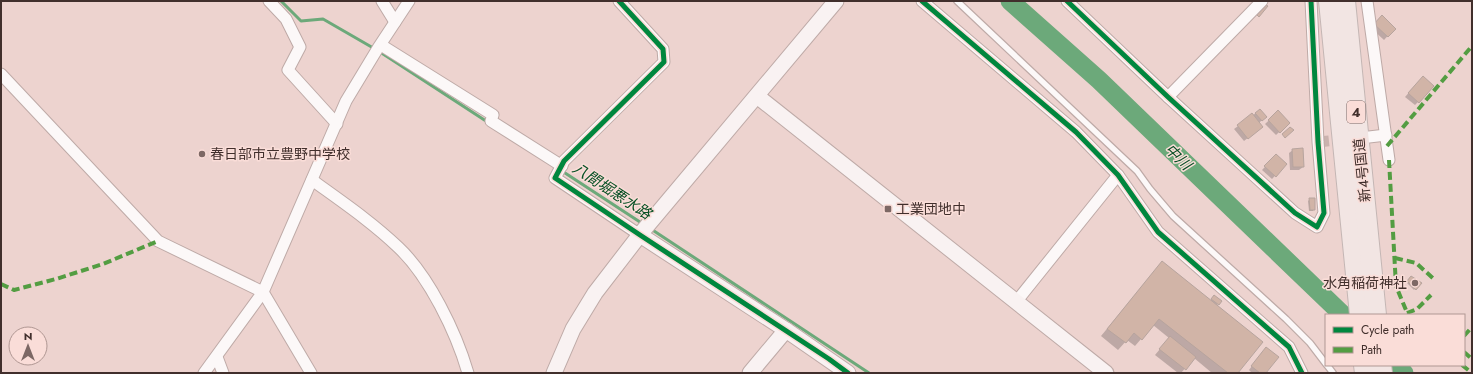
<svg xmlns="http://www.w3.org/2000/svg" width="1473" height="374" font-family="Jost,'Noto Sans JP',sans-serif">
	<rect width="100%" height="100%" fill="#edd3cf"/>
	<g fill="#0003">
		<polygon points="1382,17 1394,29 1384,40 1371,28"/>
		<polygon points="1419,81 1418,102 1415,105 1405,97"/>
		<polygon points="1260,110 1265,117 1259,123 1258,130 1244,141 1234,129"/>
		<polygon points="1278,112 1289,123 1276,135 1265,124"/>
		<polygon points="1293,150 1303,167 1299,170 1290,170 1289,153"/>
		<polygon points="1276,155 1286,164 1272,179 1262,170"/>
		<polygon points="1310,199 1314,209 1313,211 1309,211 1308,201"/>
		<polygon points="1162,262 1210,301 1214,297 1218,304 1216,306 1237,373 1212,373 1194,358 1181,373 1178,373 1155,355 1169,338 1153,325 1135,346 1127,340 1118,350 1101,336"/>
		<polygon points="1411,278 1415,289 1414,290 1407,283"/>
		<polygon points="1263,351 1265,373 1252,373 1249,370"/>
	</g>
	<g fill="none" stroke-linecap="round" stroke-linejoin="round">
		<g stroke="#6ca97a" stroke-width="3">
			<polyline points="281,1 301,21 323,19 375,49"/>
			<polyline points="380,52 489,123"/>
			<polyline points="562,171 643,224"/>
			<polyline points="651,229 869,373"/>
		</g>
		<g stroke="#6ca97a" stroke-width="19">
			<polyline points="1010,1 1099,80 1343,315"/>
			<polyline points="1395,365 1404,373"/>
		</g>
	</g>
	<g fill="#d1b4a7" stroke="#b7a49e">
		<polygon points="1266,5 1268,6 1259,17 1257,15"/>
		<polygon points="1382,15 1396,29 1388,37 1374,24"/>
		<polygon points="1423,76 1434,86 1419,103 1408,93"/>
		<polygon points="1260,109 1267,117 1262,121 1255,113"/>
		<polygon points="1278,110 1290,123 1280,133 1268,120"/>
		<polygon points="1252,113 1263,127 1248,139 1237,125"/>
		<polygon points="1290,127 1294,130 1285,138 1282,134"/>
		<polygon points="1303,148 1304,167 1293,167 1292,149"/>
		<polygon points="1276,154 1287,164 1276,177 1264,166"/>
		<polygon points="1309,198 1315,198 1315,210 1310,210"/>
		<polygon points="1162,261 1263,342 1238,373 1228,373 1159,319 1142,340 1134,333 1126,343 1107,329"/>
		<polygon points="1411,276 1422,283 1416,290 1407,281"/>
		<polygon points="1214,295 1222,301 1219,305 1211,299"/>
		<polygon points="1170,336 1196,357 1186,370 1159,349"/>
		<polygon points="1266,347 1279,357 1266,373 1260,373 1251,366"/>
	</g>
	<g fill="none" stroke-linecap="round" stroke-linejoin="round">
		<polyline stroke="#cbb2ae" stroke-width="11" stroke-dasharray="11 5.5" stroke-linecap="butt" points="1318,142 1347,139"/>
		<defs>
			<g id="lane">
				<polyline points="957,1 1137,171 1150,189 1173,216 1286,319 1310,343 1326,364"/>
				<polyline points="1327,365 1333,373"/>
			</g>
			<g id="street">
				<polyline points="269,1 286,19 300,47 288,70 337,124"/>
				<polyline points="382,1 395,22"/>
				<polyline points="619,1 663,49 664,62 564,161 555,178 640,235"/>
				<polyline points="922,1 1076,132 1118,175 1158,232 1289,347 1302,373"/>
				<polyline points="1067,1 1168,97 1295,213 1317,227 1324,213 1318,142 1311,1"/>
				<polyline points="1367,1 1389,160"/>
				<polyline points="381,45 493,115 491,121 562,166"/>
				<polyline points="1,74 158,241 263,292 311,373"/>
				<polyline points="1168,97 1262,1"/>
				<polyline points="1369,137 1386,135"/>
				<path d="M312,180C341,201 372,222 398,247C429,276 456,332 468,373"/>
				<polyline points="1016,302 1118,175"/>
				<polyline points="217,357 223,373"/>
				<polyline points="204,373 263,292 346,101 378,48 409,1"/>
			</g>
			<g id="secondary">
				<polyline points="757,96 1106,373"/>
				<polyline points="640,235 786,330 848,373"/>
				<polyline points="554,373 573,329 595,293 642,232 836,1"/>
				<polyline points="750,373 786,330"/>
			</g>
			<g id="highway">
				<polyline points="1329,1 1360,315"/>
				<polyline points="1345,1 1376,315"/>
				<polyline points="1364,365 1365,373"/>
				<polyline points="1381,365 1382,373"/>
			</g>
		</defs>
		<use href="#lane" stroke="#beaaa7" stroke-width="8"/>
		<use href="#street" stroke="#beaaa7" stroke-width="13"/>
		<use href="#secondary" stroke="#beaaa7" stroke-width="17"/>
		<use href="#highway" stroke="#c4b6b4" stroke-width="22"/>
		<use href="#lane" stroke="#fcf8f8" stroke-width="5.5"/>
		<use href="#street" stroke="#fcf8f8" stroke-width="11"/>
		<use href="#secondary" stroke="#f9f2f2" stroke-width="15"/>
		<use href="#highway" stroke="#f2e5e3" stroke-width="20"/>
		<g stroke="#539d42" stroke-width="4" stroke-dasharray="8 4" stroke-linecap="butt">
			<polyline points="1387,146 1472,46"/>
			<polyline points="1389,160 1396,286 1408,315"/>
			<polyline points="1395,258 1416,263 1435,280"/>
			<polyline points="1,284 14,290 56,279 103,264 158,241"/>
			<polyline points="1407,313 1417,309 1431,295"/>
			<polyline points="1464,336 1472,327"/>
			<polyline points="1464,352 1472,359"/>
			<polyline points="1462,365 1472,373"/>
		</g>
		<defs>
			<g id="cycleway">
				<polyline points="619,1 663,49 664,62 564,161 555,178 640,235 829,359 848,373"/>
				<polyline points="922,1 1076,132 1118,175 1158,232 1289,347 1302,373"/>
				<polyline points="1067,1 1168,97 1295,213 1317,227 1324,213 1318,142 1311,1"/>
			</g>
		</defs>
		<use href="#cycleway" stroke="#faddd8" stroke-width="8"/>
		<use href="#cycleway" stroke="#00873e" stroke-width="5"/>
	</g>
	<g fill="#7d6865" stroke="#faddd8" stroke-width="1.5">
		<circle cx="202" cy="154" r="4"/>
		<rect x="884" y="205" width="8" height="8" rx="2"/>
		<circle cx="1415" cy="283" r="4"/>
	</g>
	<g text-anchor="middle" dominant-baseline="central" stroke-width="3" stroke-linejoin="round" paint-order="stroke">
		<rect fill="#faddd8" stroke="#786360" stroke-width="1" x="1347" y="101" width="18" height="22" rx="3"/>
		<g font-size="13" font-weight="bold" fill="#412f2c">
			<text x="1356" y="112">4</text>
		</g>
		<g font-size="14" fill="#412f2c" stroke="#faddd8" text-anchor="start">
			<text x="210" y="154">春日部市立豊野中学校</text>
			<text x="896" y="209">工業団地中</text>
			<text x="1407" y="283" text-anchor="end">水角稲荷神社</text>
		</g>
		<g font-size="14" fill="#412f2c" stroke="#faddd8">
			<text transform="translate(1362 170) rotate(-96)">新4号国道</text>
		</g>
		<g font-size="15" font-style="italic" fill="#065024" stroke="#faddd8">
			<text transform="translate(1178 157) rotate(44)">中川</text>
			<text transform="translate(612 191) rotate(33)">八間堀悪水路</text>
		</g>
	</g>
	<rect width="1473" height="374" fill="none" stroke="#412f2c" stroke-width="4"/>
	<rect x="1325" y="314" width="140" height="52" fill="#faddd8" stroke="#b09793"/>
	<rect x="1333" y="327" width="20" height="6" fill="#00873e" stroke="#b09793"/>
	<text x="1361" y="334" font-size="12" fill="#412f2c">Cycle path</text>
	<rect x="1333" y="347" width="20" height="6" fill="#539d42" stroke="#b09793"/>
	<text x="1361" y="354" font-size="12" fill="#412f2c">Path</text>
	<g transform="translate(28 346)"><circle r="19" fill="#faddd8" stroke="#b09793"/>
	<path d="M0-3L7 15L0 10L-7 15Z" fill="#7d6865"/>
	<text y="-6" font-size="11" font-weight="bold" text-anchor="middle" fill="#412f2c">N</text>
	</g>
</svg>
